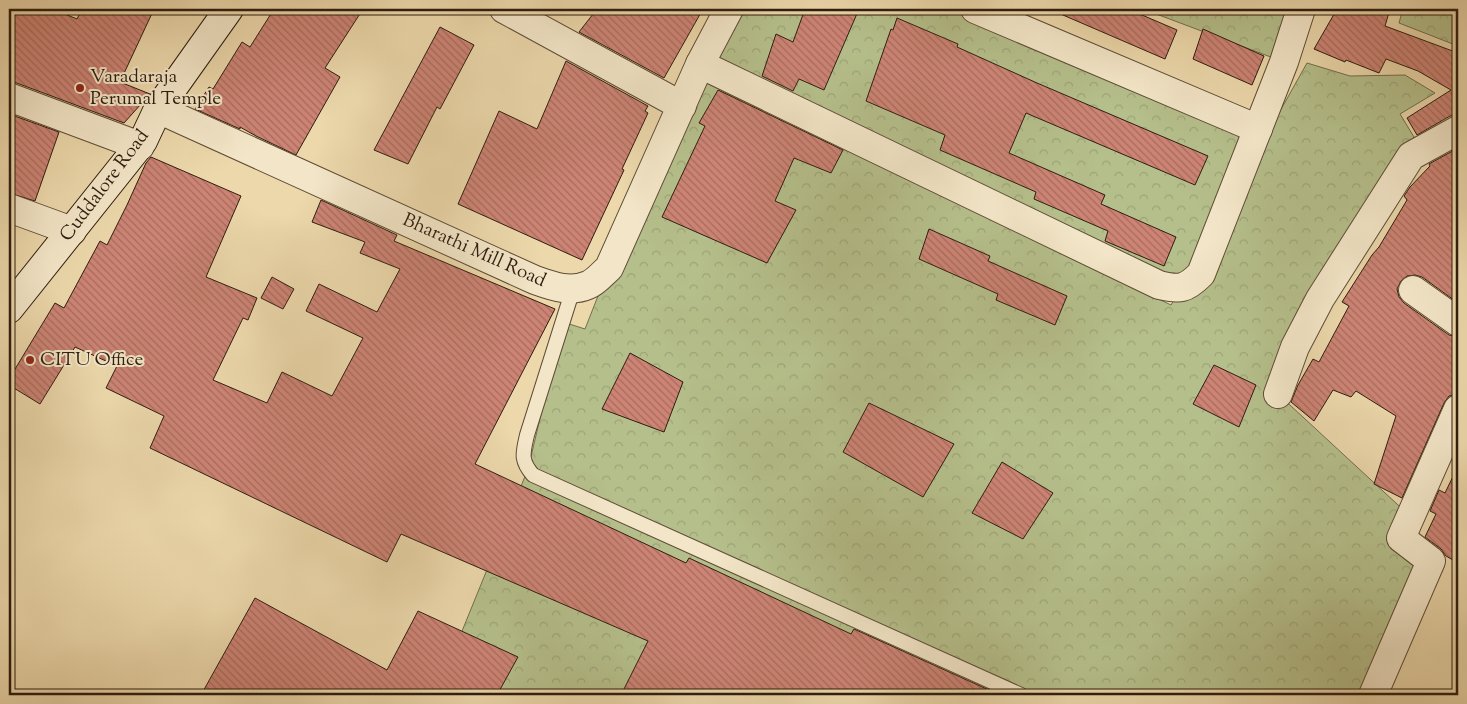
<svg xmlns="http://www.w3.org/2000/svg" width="1467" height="704" font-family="'Sorts Mill Goudy',serif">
	<defs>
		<pattern id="forest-crowns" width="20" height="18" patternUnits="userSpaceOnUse" patternTransform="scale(1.25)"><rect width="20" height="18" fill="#b5bf8b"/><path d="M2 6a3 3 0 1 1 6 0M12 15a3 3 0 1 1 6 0" fill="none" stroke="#9ca477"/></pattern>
		<pattern id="building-back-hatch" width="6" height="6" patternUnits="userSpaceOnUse" patternTransform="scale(1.25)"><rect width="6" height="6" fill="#cd8475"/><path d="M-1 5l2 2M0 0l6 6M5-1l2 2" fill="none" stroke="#a76b5e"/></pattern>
	</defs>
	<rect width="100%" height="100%" fill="#ecd8ab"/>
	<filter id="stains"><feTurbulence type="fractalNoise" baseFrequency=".004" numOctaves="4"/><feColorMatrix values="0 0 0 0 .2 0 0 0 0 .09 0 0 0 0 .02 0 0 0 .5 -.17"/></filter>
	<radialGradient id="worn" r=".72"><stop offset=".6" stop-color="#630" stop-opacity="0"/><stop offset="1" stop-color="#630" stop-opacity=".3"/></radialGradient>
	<g fill="url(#forest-crowns)" stroke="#726e4d">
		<polygon points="729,9 950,9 1254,140 1219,220 1307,63 1350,76 1405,75 1435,93 1400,114 1414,137 1278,394 1410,516 1420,586 1373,695 436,695 528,469 563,322 585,329 609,268 707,83 1171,305 1184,283 700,64"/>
		<polygon points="1143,9 1301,9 1284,62"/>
		<polygon points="1403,9 1458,9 1458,46 1399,23"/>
	</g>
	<g fill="url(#building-back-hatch)" stroke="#2e1d0f">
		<polygon points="9,9 53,9 77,19 82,9 154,9 120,82 150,94 124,123 14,82 9,82"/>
		<polygon points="274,9 363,9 325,68 340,77 296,155 256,136 240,127 240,129 195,109 209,87 213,89 242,42 250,47"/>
		<polygon points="597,9 703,9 664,78 579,32"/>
		<polygon points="805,9 859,9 824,90 799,79 793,91 762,76 776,34 793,42"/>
		<polygon points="1049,9 1128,9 1177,30 1165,59"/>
		<polygon points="1337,9 1390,9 1385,26 1458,53 1458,114 1450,116 1417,135 1407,118 1451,90 1418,71 1386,59 1379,73 1346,60 1345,62 1314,49"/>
		<polygon points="897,18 958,44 957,47 1037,83 1208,156 1195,185 1026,113 1009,153 1105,195 1101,204 1176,237 1164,266 1105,241 1108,231 1034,199 1036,192 940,150 945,135 866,101 891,29 893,30"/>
		<polygon points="440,27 474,45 440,109 437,107 408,164 374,150"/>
		<polygon points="1203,29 1264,56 1252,85 1193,59"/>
		<polygon points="566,61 648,106 645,111 648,113 622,169 624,170 582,260 458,204 499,111 537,129"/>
		<polygon points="718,90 843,150 831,173 794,158 775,201 796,210 767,263 662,217 705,126 699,123"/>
		<polygon points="9,114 59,132 35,201 9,193"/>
		<polygon points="1458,148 1458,303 1422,277 1415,275 1407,276 1401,281 1397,289 1399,297 1404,303 1449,335 1458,337 1458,394 1449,396 1444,403 1402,498 1374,484 1396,416 1356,391 1351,397 1333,390 1314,421 1291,402 1298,385 1313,359 1319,362 1349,306 1342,302 1372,255 1379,247 1407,200 1404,196 1410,187 1430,166 1429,164"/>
		<polygon points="151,157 241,196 206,277 257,298 248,320 243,318 213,380 267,403 282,372 332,396 363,338 306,311 319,284 377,312 400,269 360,253 365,242 312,222 321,200 397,235 394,241 555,309 475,464 686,563 689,558 851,634 854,629 1000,695 621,695 648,641 401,534 387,562 150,448 164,416 106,388 117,366 75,347 40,404 9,385 9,379 55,303 64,308 100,241 107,245 127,205 146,163"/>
		<polygon points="929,229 990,256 988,261 1067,296 1055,325 996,300 998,294 919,259"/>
		<polygon points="272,277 294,289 283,309 261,298"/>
		<polygon points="630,353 683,382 664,432 602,409"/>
		<polygon points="1214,365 1256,385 1239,427 1193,404"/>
		<polygon points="869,403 954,444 923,497 843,452"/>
		<polygon points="1002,462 1053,493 1023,539 972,513"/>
		<polygon points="1458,466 1458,563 1446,556 1441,549 1425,537 1436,514 1430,511 1439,490 1445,493"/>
		<polygon points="255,598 387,670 418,611 518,657 497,695 201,695"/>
	</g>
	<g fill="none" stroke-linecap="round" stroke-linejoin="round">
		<defs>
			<path id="lane" d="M573,289L527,435C523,453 520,460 533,475L1021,695"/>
			<g id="street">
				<polyline points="504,9 682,106"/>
				<polyline points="975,9 1258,129"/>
				<path d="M700,64L1159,285C1180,290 1186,289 1201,274L1284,62L1301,9"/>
				<polyline points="9,97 140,146"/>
				<path d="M158,109L535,280C552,286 570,293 588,285C596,282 603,273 609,268L700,64L729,9"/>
				<polyline points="9,208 72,231"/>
				<polyline points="1413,290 1458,322"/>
				<polyline points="1278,394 1295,347 1320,299 1411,156 1458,130"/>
				<polyline points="1373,695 1431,561 1401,538 1458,409"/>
			</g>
			<polyline id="secondary" points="9,309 143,141 158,109 229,9"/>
		</defs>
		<use href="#lane" stroke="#5e4c36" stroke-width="16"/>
		<use href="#street" stroke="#5e4c36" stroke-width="30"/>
		<use href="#secondary" stroke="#2e1d0f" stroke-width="30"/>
		<use href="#lane" stroke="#f3e6c8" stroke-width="14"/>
		<use href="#street" stroke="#f3e6c8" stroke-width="28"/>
		<use href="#secondary" stroke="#f3e6c8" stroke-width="28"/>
	</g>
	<g fill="#8f2418" stroke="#f3e6c8" stroke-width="2">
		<circle cx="80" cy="88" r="5"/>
		<circle cx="30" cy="360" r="5"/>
	</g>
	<g text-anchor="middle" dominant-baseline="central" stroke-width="4" stroke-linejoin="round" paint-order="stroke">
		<g font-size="19" fill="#2e1d0f" stroke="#f3e6c8" text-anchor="start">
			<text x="90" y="77">Varadaraja<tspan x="90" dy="22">Perumal Temple</tspan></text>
			<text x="40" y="360">CITU Office</text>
		</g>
		<g font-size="19" fill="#2e1d0f" stroke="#f3e6c8">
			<text transform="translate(105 186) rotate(-53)">Cuddalore Road</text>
			<text transform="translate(474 251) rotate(24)">Bharathi Mill Road</text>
		</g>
	</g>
	<rect width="1467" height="704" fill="none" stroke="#ecd8ab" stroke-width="30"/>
	<rect x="10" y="10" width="1447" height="684" fill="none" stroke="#2e1d0f" stroke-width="2.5"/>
	<rect x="15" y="15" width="1437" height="674" fill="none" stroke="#2e1d0f"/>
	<rect width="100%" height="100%" filter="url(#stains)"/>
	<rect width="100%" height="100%" fill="url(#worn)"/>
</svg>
